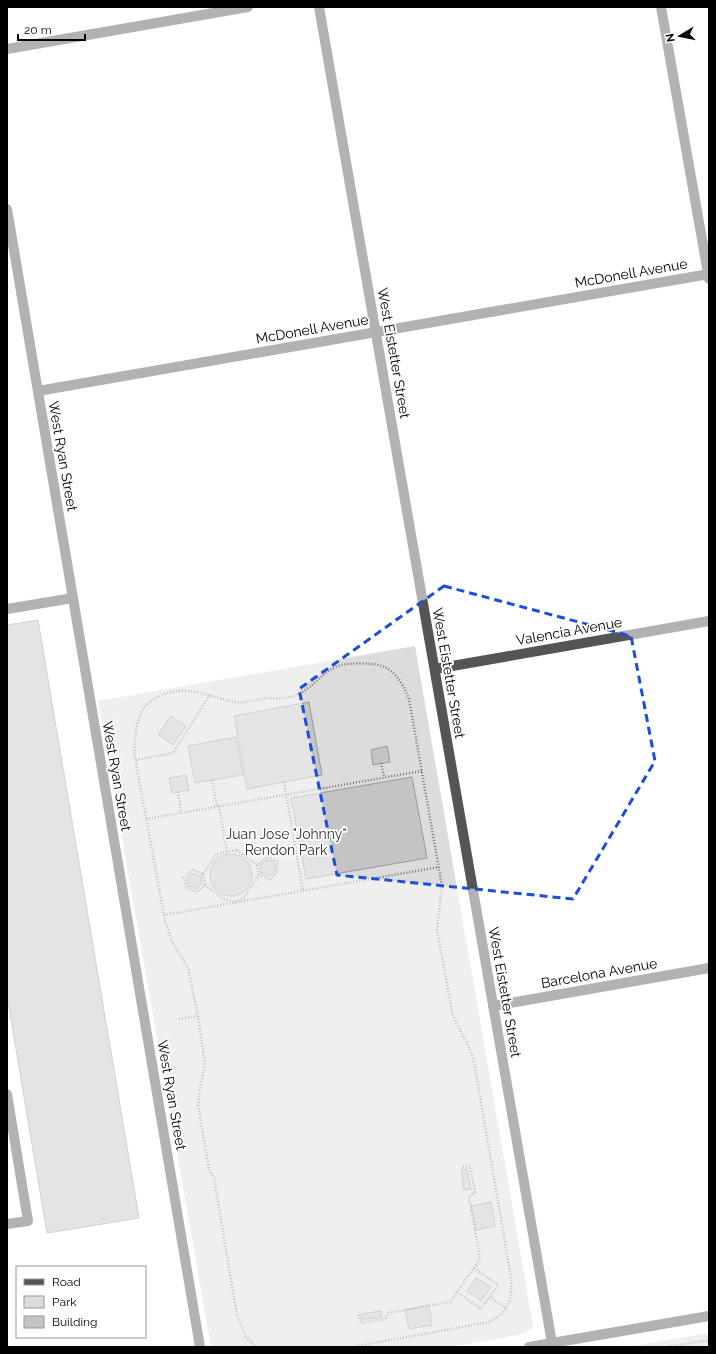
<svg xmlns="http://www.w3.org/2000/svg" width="716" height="1354" font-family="Raleway,sans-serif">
	<rect width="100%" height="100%" fill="#fff"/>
	<g fill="#dcdcdc">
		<polygon points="415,646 533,1325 532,1329 523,1334 452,1347 211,1347 98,701"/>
		<polygon points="709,1333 709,1347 627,1347"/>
	</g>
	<g fill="#c4c4c4" stroke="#999">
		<polygon points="38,620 139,1218 47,1233 7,996 7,625"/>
		<polygon points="309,702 322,775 247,789 234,716"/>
		<polygon points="171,716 186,726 173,745 158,734"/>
		<polygon points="236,737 243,775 195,783 188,746"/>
		<polygon points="387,746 390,762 373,765 371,750"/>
		<polygon points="186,775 189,790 172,793 169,778"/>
		<polygon points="412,777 427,858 306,879 291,798"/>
		<circle cx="231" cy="875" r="21"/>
		<polygon points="267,860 274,862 276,870 269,876 261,873 260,865"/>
		<polygon points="193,874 201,876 202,884 196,889 188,886 187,879"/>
		<polygon points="467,1169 471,1189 464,1190 461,1170"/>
		<polygon points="491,1202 495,1226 476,1230 471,1206"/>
		<polygon points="476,1278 491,1287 481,1301 467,1291"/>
		<polygon points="429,1305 432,1325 409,1329 405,1310"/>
		<polygon points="381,1311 382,1317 362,1320 361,1314"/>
	</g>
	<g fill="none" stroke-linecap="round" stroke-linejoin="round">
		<g stroke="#777" stroke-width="2.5" stroke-dasharray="1 2" stroke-linecap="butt">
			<polyline points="136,760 173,753 210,695"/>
			<polyline points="381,763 384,777"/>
			<polyline points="212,780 217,806"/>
			<polyline points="284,782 303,891"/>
			<polyline points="178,792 181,812"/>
			<polyline points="219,806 227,852"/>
			<polyline points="146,819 422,771"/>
			<polygon points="237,850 257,865 267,857 277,861 278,871 270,879 259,875 244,897 236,902 225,900 205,885 197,892 186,888 184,878 193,870 203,874 217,854"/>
			<polyline points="257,865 259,875"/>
			<polyline points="203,874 205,885"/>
			<polyline points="164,915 439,867"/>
			<polyline points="179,1019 198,1016"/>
			<polyline points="457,1292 481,1309 498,1285 474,1268"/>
			<polyline points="490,1297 507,1309"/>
			<polyline points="359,1315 361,1323 385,1319 388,1313 450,1302 480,1259 469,1197 475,1192 470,1166 463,1167"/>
			<path d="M257,1347L246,1337L237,1316L214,1178L209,1169L198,1106L200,1089L205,1064L198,1016L188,968L172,942L165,921L134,752C136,732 135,709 156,698C185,682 207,697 235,702C246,704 258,698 268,698C274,698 279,699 284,698C311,695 320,671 341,665C350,663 362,663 372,664C392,665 402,681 409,699L442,886L437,930L453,1016L472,1054L475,1067L511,1278C512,1300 510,1311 489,1322L352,1347"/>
			<polyline points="668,1347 709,1340"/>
		</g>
		<g stroke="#555" stroke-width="10">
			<polyline points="319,7 552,1343"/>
			<polyline points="661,7 709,279"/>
			<polyline points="7,49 248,7"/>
			<polyline points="7,209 200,1347"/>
			<polyline points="38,391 709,274"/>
			<polyline points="7,609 73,598"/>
			<polyline points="435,669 709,621"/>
			<polyline points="493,1006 709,968"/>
			<polyline points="7,1094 28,1221 7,1224"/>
			<polyline points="529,1347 709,1316"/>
		</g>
	</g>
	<path d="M0 0H716V1354H0ZM444,586L631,636L655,761L573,899L337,875L299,689Z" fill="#fff" fill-opacity=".55" fill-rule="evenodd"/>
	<path fill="none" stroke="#1d4ed8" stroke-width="3" stroke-dasharray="8 5" stroke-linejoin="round" d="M444,586L631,636L655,761L573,899L337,875L299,689Z"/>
	<g text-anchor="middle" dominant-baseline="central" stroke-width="3.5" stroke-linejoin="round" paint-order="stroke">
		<g font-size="14" fill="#000" stroke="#fff">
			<text transform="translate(631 273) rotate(-10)">McDonell Avenue</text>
			<text transform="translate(312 329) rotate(-10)">McDonell Avenue</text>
			<text transform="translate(394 353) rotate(80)">West Eistetter Street</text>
			<text transform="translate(63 456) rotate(80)">West Ryan Street</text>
			<text transform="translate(569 631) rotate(-10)">Valencia Avenue</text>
			<text transform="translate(449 673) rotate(80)">West Eistetter Street</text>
			<text transform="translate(117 776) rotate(80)">West Ryan Street</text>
			<text transform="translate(599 973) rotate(-10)">Barcelona Avenue</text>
			<text transform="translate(505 992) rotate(80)">West Eistetter Street</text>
			<text transform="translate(172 1095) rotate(80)">West Ryan Street</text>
		</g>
		<g font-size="14" fill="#333" stroke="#fff">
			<text x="286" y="834">Juan Jose "Johnny"<tspan x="286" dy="16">Rendon Park</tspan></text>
		</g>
	</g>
	<rect width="716" height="1354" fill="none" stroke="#000000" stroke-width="16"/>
	<rect x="16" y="1266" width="130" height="72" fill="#ffffff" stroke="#999999"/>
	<rect x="24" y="1279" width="20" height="6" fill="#555555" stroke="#999999"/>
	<text x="52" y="1286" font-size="12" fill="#000000">Road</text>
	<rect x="24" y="1296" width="20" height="12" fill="#dcdcdc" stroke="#999999"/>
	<text x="52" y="1306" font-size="12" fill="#000000">Park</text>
	<rect x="24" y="1316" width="20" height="12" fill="#c4c4c4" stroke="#999999"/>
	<text x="52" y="1326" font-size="12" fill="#000000">Building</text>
	<g transform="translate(680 36) rotate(260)" stroke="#ffffff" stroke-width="3" paint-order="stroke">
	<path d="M0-3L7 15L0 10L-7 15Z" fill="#000000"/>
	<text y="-6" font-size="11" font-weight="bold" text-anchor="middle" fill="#000000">N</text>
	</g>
	<path d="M18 34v6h67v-6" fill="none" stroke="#000000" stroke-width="2"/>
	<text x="24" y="34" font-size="12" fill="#000000" stroke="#ffffff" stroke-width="3" paint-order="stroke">20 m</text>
</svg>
